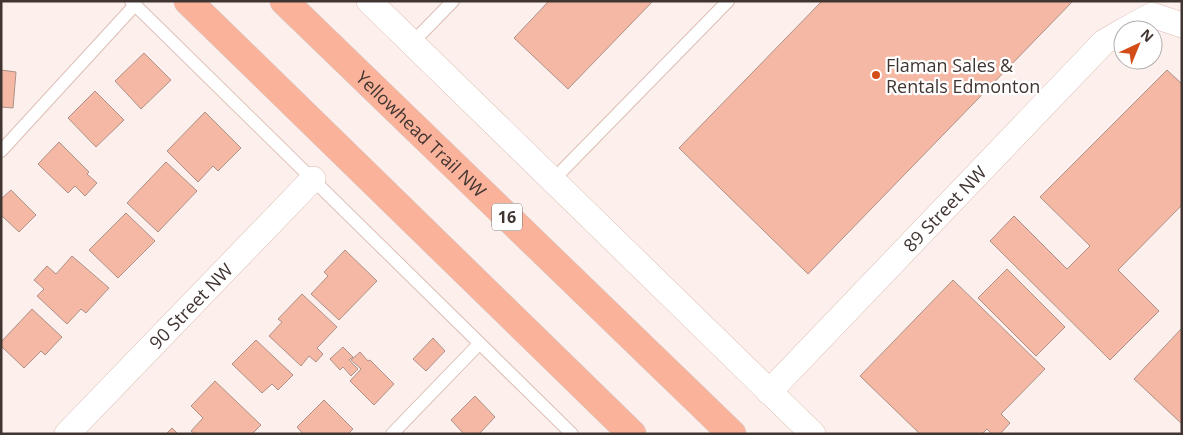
<svg xmlns="http://www.w3.org/2000/svg" width="1183" height="435" font-family="'Open Sans',sans-serif">
	<rect width="100%" height="100%" fill="#fdf0ec"/>
	<g fill="#f5b8a4" stroke="#ad9188">
		<polygon points="549,1 653,1 568,89 514,38"/>
		<polygon points="822,1 1073,1 808,274 679,148"/>
		<polygon points="144,53 171,80 141,109 115,81"/>
		<polygon points="1,70 16,72 13,108 1,107"/>
		<polygon points="1167,70 1182,84 1182,205 1118,270 1159,311 1110,360 990,241 1014,216 1067,269 1090,246 1040,197"/>
		<polygon points="95,91 124,120 96,147 68,118"/>
		<polygon points="205,112 241,148 218,171 213,166 198,182 167,151"/>
		<polygon points="59,142 89,172 87,174 97,183 85,196 75,186 68,193 38,164"/>
		<polygon points="166,162 197,191 158,232 127,203"/>
		<polygon points="11,190 36,215 19,232 1,215 1,199"/>
		<polygon points="126,213 155,241 118,278 89,250"/>
		<polygon points="345,250 377,281 339,320 311,294 328,276 324,272"/>
		<polygon points="72,256 109,288 86,313 81,309 67,324 37,296 44,289 34,280 47,266 56,274"/>
		<polygon points="1007,269 1065,327 1036,356 978,298"/>
		<polygon points="953,280 1045,369 1001,414 1010,423 1000,434 992,434 987,429 982,434 920,434 860,376"/>
		<polygon points="302,294 337,327 317,348 323,354 316,362 309,356 301,366 269,336 282,322 278,319"/>
		<polygon points="32,309 62,337 45,355 41,351 24,368 1,346 1,342"/>
		<polygon points="1182,328 1182,424 1134,379"/>
		<polygon points="433,338 445,351 426,371 413,359"/>
		<polygon points="256,340 293,375 278,390 272,384 262,393 232,364"/>
		<polygon points="343,347 353,357 349,360 358,369 351,376 343,367 340,370 330,359"/>
		<polygon points="360,352 368,361 370,360 394,384 374,405 350,381 361,369 351,360"/>
		<polygon points="215,381 261,425 252,434 195,434 191,431 203,418 191,406"/>
		<polygon points="475,396 495,417 479,434 464,434 451,420"/>
		<polygon points="324,400 353,429 348,434 303,434 297,427"/>
		<polygon points="172,428 178,434 166,434"/>
	</g>
	<g fill="none" stroke-linecap="round" stroke-linejoin="round">
		<defs>
			<g id="service">
				<polyline points="131,1 572,434"/>
				<polyline points="412,43 453,1"/>
				<polyline points="1,151 135,5"/>
				<polyline points="553,180 728,1"/>
				<polyline points="392,434 479,344"/>
			</g>
			<g id="minor">
				<polyline points="369,1 813,434"/>
				<polyline points="1125,30 1152,15 1182,25"/>
				<path id="s1" d="M769,392L1104,42L1123,31"/>
				<path id="s2" d="M67,434L313,179"/>
			</g>
			<g id="motorway">
				<polyline points="188,1 632,434"/>
				<path id="s3" d="M284,1L732,434"/>
			</g>
		</defs>
		<use href="#service" stroke="#dcbeb5" stroke-width="14"/>
		<use href="#minor" stroke="#dcbeb5" stroke-width="26"/>
		<use href="#motorway" stroke="#d1cfce" stroke-width="29"/>
		<use href="#service" stroke="#fff" stroke-width="12"/>
		<use href="#minor" stroke="#fff" stroke-width="25"/>
		<use href="#motorway" stroke="#fbb29b" stroke-width="28"/>
	</g>
	<circle fill="#d44d18" stroke="#fff" stroke-width="2" cx="876" cy="75" r="5"/>
	<g text-anchor="middle" dominant-baseline="central" stroke-width="4.5" stroke-linejoin="round" paint-order="stroke">
		<rect fill="#fff" stroke="#7a726f" stroke-width="1" x="492" y="203.5" width="30" height="27" rx="4"/>
		<g font-size="16" font-weight="bold" fill="#413531">
			<text x="507" y="217">16</text>
		</g>
		<g font-size="18" fill="#413531" stroke="#fff" text-anchor="start">
			<text x="886" y="65">Flaman Sales &amp;<tspan x="886" dy="21">Rentals Edmonton</tspan></text>
		</g>
		<g font-size="18" fill="#413531" stroke="#fff">
			<text stroke="none"><textPath href="#s3" startOffset="191">Yellowhead Trail NW</textPath></text>
			<text stroke="none"><textPath href="#s1" startOffset="254">89 Street NW</textPath></text>
			<text stroke="none"><textPath href="#s2" startOffset="178">90 Street NW</textPath></text>
		</g>
	</g>
	<rect width="1183" height="435" fill="none" stroke="#413531" stroke-width="5"/>
	<g transform="translate(1138 45) rotate(44)"><circle r="24" fill="#ffffff" stroke="#b3aead"/>
	<path d="M0-4L9 19L0 12L-9 19Z" fill="#d44d18"/>
	<text y="-8" font-size="14" font-weight="bold" text-anchor="middle" fill="#413531">N</text>
	</g>
</svg>
